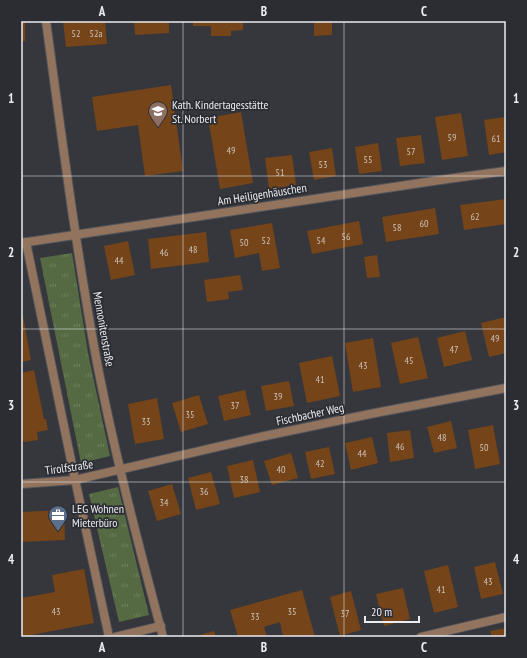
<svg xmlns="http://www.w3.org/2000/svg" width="527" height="658" font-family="'PT Sans Narrow',sans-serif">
	<defs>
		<pattern id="grass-tufts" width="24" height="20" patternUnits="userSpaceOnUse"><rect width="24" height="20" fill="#556a43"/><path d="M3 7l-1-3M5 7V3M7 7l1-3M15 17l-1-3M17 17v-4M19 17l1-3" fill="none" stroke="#6e7f5e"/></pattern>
	</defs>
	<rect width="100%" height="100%" fill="#35373d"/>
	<g fill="url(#grass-tufts)">
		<polygon points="72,253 88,353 110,456 81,463 40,258"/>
		<polygon points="118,487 149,615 119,622 89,494"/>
	</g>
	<g fill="#754419">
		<rect x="21" y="21" width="4" height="20"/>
		<polygon points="63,21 105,21 107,44 66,47"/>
		<polygon points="134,21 169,21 169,33 135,35"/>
		<polygon points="193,21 243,21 243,30 231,31 231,36 211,36 211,26 193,26"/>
		<polygon points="314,21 332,21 332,35 314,36"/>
		<polygon points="171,85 183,171 145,176 138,125 97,131 92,97"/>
		<polygon points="241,112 253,183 220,189 208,118"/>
		<polygon points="461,113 468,156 442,160 435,117"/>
		<polygon points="505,117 506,152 489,155 484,120"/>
		<polygon points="421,135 425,163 400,166 396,138"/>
		<polygon points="378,143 382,171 359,174 355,147"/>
		<polygon points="332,148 336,176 314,180 309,152"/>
		<polygon points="292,155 296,185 269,189 265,158"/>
		<polygon points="506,199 506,224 464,230 460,205"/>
		<polygon points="435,208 439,234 386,242 382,217"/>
		<polygon points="359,221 363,244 312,254 307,231"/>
		<polygon points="272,223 280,268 262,271 259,253 235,258 230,230"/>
		<polygon points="206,232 209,262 151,269 148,239"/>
		<polygon points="128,241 135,275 111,280 104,246"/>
		<polygon points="377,255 380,277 367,278 364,257"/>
		<polygon points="240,275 243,290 228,292 229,299 207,302 204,280"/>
		<polygon points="21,316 23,316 31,360 21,362"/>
		<polygon points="506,317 506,353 489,357 481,323"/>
		<polygon points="465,331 472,360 444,367 437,338"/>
		<polygon points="418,337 428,378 400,384 391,343"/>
		<polygon points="373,338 381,387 353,392 345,343"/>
		<polygon points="332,356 340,396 307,403 299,363"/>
		<polygon points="34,370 44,419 46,419 48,430 37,432 38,440 24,442 24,441 21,441 21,373"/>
		<polygon points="289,381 294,406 266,411 261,386"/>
		<polygon points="245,390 251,415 224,421 218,396"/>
		<polygon points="199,395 208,424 181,432 172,403"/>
		<polygon points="157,398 164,439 135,444 128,404"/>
		<polygon points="451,421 457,448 434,453 427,427"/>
		<polygon points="493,425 500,464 475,469 468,430"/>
		<polygon points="410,430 414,458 390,462 387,433"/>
		<polygon points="372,437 378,463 351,470 345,443"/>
		<polygon points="329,447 335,474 311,479 305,452"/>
		<polygon points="291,453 298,478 272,485 264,461"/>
		<polygon points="253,460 260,492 234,498 227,466"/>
		<polygon points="211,472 220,504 196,510 188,478"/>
		<polygon points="172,484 181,514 157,521 148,491"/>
		<polygon points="64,510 65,540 21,542 21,512"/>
		<polygon points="495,562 503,594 481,599 474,567"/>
		<polygon points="448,565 458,607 434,613 424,571"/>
		<polygon points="84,569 94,623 21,637 21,598 55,592 52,575"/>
		<polygon points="403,588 410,619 384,626 376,594"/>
		<polygon points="302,590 315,637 283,637 280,622 264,627 267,637 238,637 230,610"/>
		<polygon points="351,591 361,630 340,636 330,597"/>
		<polygon points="506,628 506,637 492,637 490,631"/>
		<polygon points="214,631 216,637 193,637"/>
	</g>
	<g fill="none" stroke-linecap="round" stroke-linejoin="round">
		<defs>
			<g id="street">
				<path d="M46,21C61,131 75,242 95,352C113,448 138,543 163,637"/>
				<polyline points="26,242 73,470 109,637"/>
				<polyline points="21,243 447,179 506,171"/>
				<polyline points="21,484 75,480 260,437 370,414 506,388"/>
				<polyline points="115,637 161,626"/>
				<polyline points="421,637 506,617"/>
			</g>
		</defs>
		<use href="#street" stroke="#52545a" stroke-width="10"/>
		<use href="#street" stroke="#92745e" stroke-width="8"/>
	</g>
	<path fill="none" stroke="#eaecf0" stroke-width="1" stroke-opacity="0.55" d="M183,21V637M344,21V637M21,176H506M21,329H506M21,482H506"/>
	<defs>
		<symbol id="school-pin" viewBox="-11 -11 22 30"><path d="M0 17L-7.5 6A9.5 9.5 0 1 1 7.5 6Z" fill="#8d6e63" stroke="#2b2d33"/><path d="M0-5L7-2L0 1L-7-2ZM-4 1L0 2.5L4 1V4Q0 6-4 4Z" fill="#fff"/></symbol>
		<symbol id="office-pin" viewBox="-11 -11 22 30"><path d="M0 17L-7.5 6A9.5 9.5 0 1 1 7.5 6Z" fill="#5c6f8a" stroke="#2b2d33"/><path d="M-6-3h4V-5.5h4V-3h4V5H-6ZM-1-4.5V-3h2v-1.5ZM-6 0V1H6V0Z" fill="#fff"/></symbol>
	</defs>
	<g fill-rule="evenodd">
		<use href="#school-pin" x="147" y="100" width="22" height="30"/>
		<use href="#office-pin" x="47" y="504" width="22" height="30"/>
	</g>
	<g text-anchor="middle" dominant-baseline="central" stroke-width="3.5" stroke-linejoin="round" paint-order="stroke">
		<g font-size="10" fill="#cdc2ba">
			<text x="76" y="33">52</text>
			<text x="96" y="33">52a</text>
			<text x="452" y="137">59</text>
			<text x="496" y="138">61</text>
			<text x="231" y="150">49</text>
			<text x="411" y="151">57</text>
			<text x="368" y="159">55</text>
			<text x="323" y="164">53</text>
			<text x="280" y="172">51</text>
			<text x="475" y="216">62</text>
			<text x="424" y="223">60</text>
			<text x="397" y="227">58</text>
			<text x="346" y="236">56</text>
			<text x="266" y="240">52</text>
			<text x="321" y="240">54</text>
			<text x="244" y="242">50</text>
			<text x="193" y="249">48</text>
			<text x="164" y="252">46</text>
			<text x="119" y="260">44</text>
			<text x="495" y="338">49</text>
			<text x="454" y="349">47</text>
			<text x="409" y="360">45</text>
			<text x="363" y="365">43</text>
			<text x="320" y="379">41</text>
			<text x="278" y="396">39</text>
			<text x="235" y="405">37</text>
			<text x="190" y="414">35</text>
			<text x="146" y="421">33</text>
			<text x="442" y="437">48</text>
			<text x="400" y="446">46</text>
			<text x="484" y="447">50</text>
			<text x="362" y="453">44</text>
			<text x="320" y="463">42</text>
			<text x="281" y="469">40</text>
			<text x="244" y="479">38</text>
			<text x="204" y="491">36</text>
			<text x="164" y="502">34</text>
			<text x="488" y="581">43</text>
			<text x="441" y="589">41</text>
			<text x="56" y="611">43</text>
			<text x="292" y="611">35</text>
			<text x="345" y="613">37</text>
			<text x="255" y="616">33</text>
		</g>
		<g font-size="12" fill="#eaecf0" stroke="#2b2d33" text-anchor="start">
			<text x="172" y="104">Kath. Kindertagesstätte<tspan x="172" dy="14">St. Norbert</tspan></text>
			<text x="72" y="508">LEG Wohnen<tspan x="72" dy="14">Mieterbüro</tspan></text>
		</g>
		<g font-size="12" fill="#eaecf0" stroke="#2b2d33">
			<text transform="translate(262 194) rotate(-9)">Am Heiligenhäuschen</text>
			<text transform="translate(104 329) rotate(80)">Mennonitenstraße</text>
			<text transform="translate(310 414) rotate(-12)">Fischbacher Weg</text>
			<text transform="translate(69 467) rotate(-8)">Tirolfstraße</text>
		</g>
	</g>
	<rect width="527" height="658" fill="none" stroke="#2b2d33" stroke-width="44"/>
	<path d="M365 616v6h54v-6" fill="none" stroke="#eaecf0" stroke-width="2"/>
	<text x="371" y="616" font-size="12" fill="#eaecf0" stroke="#2b2d33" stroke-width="3" paint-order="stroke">20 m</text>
	<rect x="22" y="22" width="483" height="614" fill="none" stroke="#eaecf0" stroke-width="1.5"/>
	<g font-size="13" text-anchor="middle" font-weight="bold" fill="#eaecf0">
		<text x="102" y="16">A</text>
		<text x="264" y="16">B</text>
		<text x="424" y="16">C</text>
		<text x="11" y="103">1</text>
		<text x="516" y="103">1</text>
		<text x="11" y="257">2</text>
		<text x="516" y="257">2</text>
		<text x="11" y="410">3</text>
		<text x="516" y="410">3</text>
		<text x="11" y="564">4</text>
		<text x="516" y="564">4</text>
		<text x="102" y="652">A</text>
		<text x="264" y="652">B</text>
		<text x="424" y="652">C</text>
	</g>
</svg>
